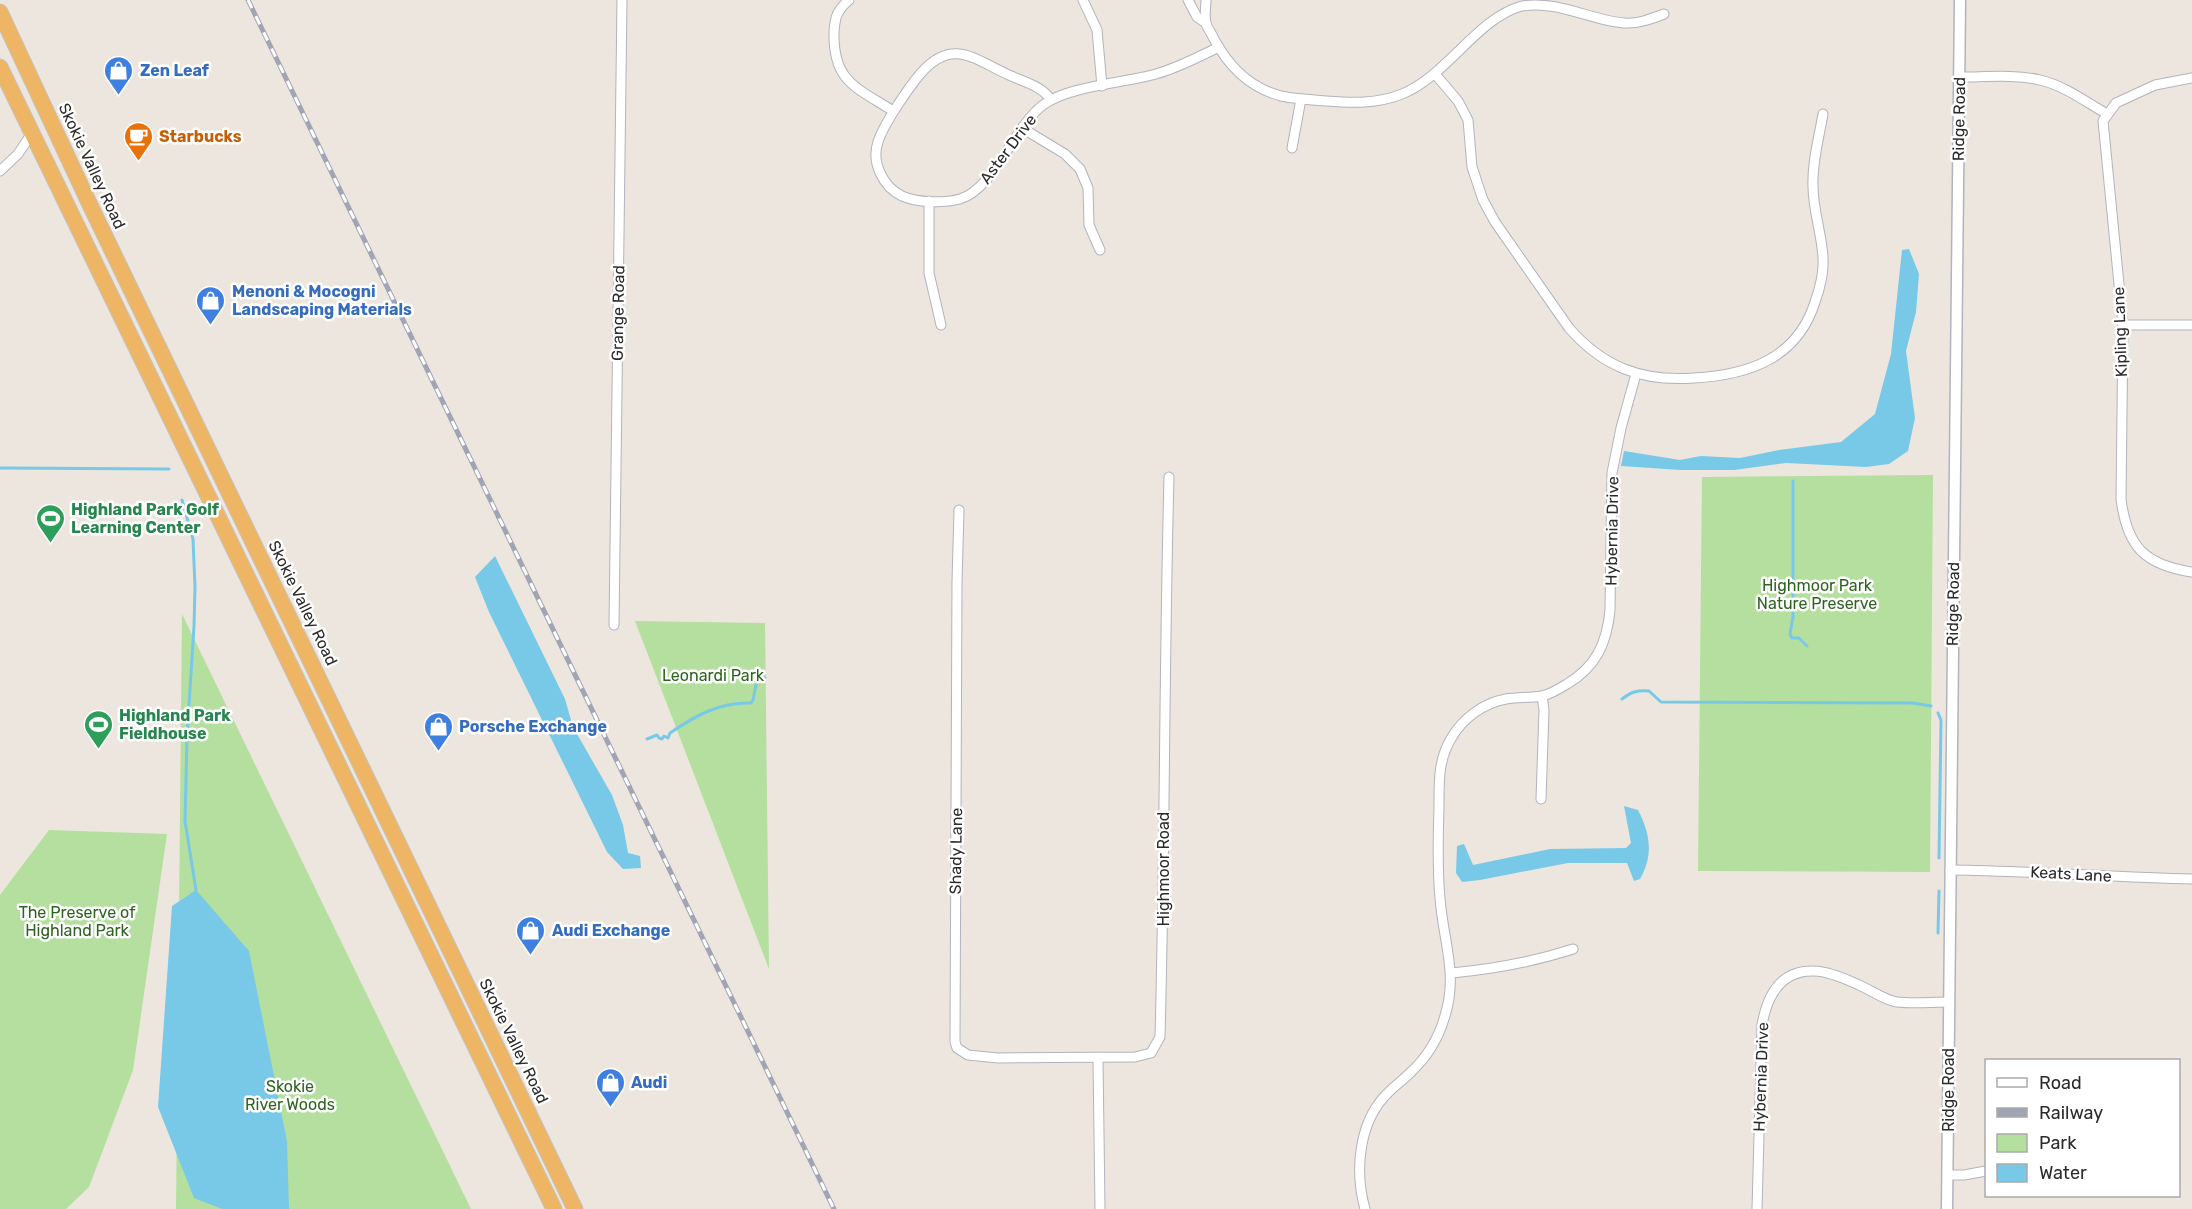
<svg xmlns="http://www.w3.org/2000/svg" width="2192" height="1209" font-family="Rubik,sans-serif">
	<rect width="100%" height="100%" fill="#ece6de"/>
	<g fill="#b4df9e">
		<polygon points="1933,475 1930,872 1698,871 1702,477"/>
		<polygon points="182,614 471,1209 176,1209"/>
		<polygon points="635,621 765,623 769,969"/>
		<polygon points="49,830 167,834 133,1070 89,1187 66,1209 0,1209 0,895"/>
	</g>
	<g fill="#78c9e7">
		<polygon points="1909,249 1919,274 1916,312 1906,351 1915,418 1908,451 1889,464 1866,467 1786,463 1734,470 1681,470 1621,466 1624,451 1680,460 1701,456 1740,458 1779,450 1841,442 1875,414 1891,354 1902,250"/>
		<polygon points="495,556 565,699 573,727 612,795 623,825 628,853 640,856 641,868 623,869 607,852 489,612 475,577"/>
		<path d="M1624,806L1638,810C1650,833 1654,855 1640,879L1634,881L1627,863H1568L1480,880L1462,882L1456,873L1457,846L1464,844L1473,865L1550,849L1626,848L1631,843Z"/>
		<polygon points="196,890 249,951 287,1141 289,1209 222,1209 194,1198 158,1107 172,906"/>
	</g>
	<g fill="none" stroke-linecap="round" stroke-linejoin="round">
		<g stroke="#78c9e7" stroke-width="3">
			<polyline points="0,468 169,469"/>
			<polyline points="1793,481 1793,617 1790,634 1792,638 1799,638 1807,646"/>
			<polyline points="182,500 193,539 195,587 194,626 187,737 185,821 196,890"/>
			<path d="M1622,699C1631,692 1637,690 1649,691L1661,702L1913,703L1931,706"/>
			<polyline points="1938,713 1941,720 1939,858"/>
			<path d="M647,739L657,735L659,738L662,739L664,736L668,738L670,733C695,716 719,702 751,703L753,700L757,680L765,678"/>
			<polyline points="1938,933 1939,891"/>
		</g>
		<defs>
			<g id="minor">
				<path d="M849,0C837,10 835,17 834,32C833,82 856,87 893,111"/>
				<polyline points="1083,0 1097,30 1102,86"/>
				<polyline points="1188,0 1197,17 1206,23"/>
				<path d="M1206,0C1206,7 1204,16 1206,23C1207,28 1212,34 1214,39C1229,67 1250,88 1281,96C1296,99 1311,100 1326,101C1353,103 1377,104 1402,94C1448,75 1477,18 1522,6C1557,0 1590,20 1624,23C1638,24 1651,19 1664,14"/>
				<path d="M1435,74L1458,101L1468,120L1472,167L1483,200L1495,222L1569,328C1603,367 1642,382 1694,378C1748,375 1797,359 1815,302C1820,288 1824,274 1823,258C1822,234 1813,211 1813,186C1812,162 1819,138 1823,114"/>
				<path d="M1960,77C1986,77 2014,74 2040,80C2063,85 2086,102 2107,114"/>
				<path d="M2192,78L2155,85L2116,103L2103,121L2123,325L2121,499C2127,547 2145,565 2192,572"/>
				<path d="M1051,100C1042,86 1024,82 1009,75C975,60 953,37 921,73C909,87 883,125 878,142C871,162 883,187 902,196C917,203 944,203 960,199C994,189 1013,128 1043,105C1068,86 1124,83 1156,74C1178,68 1198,57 1219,47"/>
				<polyline points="1022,128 1065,154 1080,169 1088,188 1089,225 1100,250"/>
				<polyline points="1292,148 1301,99"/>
				<polyline points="0,171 18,154 32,133"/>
				<polyline points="929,201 929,273 941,325"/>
				<polyline points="2123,325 2192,325"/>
				<path d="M959,510L957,582L955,1042L957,1048L968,1055L998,1058L1135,1057L1151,1053L1160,1037C1165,850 1164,664 1169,477"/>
				<polyline points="614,625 622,0"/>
				<polyline points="1541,799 1544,710 1542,696"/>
				<path d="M1950,870C2031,871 2111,877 2192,879"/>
				<path d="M1452,973C1493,969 1533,962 1573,949"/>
				<polyline points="1098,1059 1100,1209"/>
				<polyline points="1948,1175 1964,1175 1986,1171"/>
				<path d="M1365,1209C1355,1173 1358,1126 1384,1097C1392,1088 1402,1081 1411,1072C1426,1058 1438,1039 1444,1019C1459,975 1443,941 1440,898C1437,868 1438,838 1439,807C1439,782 1438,759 1452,737C1463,718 1484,703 1506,699C1518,697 1530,698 1542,696C1551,694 1559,689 1567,684C1596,667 1607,643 1610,610L1612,473L1621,428L1636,374"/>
				<path d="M1757,1209L1762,1025C1767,996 1780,970 1814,971C1828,971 1846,979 1859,985C1871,990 1884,1000 1897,1002C1913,1004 1932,1002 1948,1002"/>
			</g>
			<polyline id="tertiary" points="1947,1209 1960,0"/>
			<g id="trunk">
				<polyline points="0,12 90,205 575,1209"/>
				<polyline points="0,67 554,1209"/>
			</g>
		</defs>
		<use href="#minor" stroke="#b1b4bd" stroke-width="11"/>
		<use href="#tertiary" stroke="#b1b4bd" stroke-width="13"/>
		<use href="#trunk" stroke="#c4c4c4" stroke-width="17"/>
		<use href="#minor" stroke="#fff" stroke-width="9"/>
		<use href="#tertiary" stroke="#fff" stroke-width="10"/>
		<use href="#trunk" stroke="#eeb664" stroke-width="15"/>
		<defs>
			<polyline id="rail" points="248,0 834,1209"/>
		</defs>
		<use href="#rail" stroke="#a1a4b4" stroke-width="5"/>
		<use href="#rail" stroke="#fff" stroke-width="3" stroke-dasharray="9" stroke-linecap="butt"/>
	</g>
	<defs>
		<symbol id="shop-pin" viewBox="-11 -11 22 30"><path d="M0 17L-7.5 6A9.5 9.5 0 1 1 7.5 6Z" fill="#3f7fe0" stroke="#fff"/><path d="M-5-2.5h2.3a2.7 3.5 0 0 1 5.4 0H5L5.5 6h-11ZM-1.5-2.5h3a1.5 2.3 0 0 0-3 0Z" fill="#fff"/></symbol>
		<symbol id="cafe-pin" viewBox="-11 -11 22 30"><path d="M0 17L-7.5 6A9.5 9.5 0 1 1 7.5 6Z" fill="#e8710a" stroke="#fff"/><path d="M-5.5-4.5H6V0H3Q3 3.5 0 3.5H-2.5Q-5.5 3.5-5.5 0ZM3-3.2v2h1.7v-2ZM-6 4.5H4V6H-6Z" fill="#fff"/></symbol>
		<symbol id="stadium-pin" viewBox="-11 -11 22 30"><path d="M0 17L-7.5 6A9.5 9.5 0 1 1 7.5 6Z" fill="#2e9e5b" stroke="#fff"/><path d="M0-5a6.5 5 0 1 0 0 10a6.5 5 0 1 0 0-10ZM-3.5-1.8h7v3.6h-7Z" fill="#fff"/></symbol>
	</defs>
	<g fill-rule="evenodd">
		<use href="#shop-pin" x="102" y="54" width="33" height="45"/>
		<use href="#cafe-pin" x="122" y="120" width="33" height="45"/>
		<use href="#shop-pin" x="194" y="284" width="33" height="45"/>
		<use href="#stadium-pin" x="34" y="502" width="33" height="45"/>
		<use href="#stadium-pin" x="82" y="708" width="33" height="45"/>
		<use href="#shop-pin" x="422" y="710" width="33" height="45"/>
		<use href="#shop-pin" x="514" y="914" width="33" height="45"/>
		<use href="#shop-pin" x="594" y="1066" width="33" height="45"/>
	</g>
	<g text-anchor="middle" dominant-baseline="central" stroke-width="5" stroke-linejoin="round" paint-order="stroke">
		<g font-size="16" font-weight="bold" fill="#366cbe" stroke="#fff" text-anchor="start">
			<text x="140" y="70">Zen Leaf</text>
			<text x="232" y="291">Menoni &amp; Mocogni<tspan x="232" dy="18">Landscaping Materials</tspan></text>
			<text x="459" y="726">Porsche Exchange</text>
			<text x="552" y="930">Audi Exchange</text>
			<text x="631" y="1082">Audi</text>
		</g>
		<g font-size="16" fill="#2b2b2b" stroke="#fff">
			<text transform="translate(1959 119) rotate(-89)">Ridge Road</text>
			<text transform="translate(1008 149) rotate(-53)">Aster Drive</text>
			<text transform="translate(92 166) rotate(65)">Skokie Valley Road</text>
			<text transform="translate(618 313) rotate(-89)">Grange Road</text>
			<text transform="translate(2120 332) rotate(-92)">Kipling Lane</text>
			<text transform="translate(1612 531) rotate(-89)">Hybernia Drive</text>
			<text transform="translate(303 603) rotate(64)">Skokie Valley Road</text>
			<text transform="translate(1953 604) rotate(-89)">Ridge Road</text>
			<text transform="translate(956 851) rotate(-89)">Shady Lane</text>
			<text transform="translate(1163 869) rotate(-90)">Highmoor Road</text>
			<text transform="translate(2071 874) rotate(3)">Keats Lane</text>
			<text transform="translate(514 1041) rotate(64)">Skokie Valley Road</text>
			<text transform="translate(1761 1077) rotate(-88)">Hybernia Drive</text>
			<text transform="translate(1948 1090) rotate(-90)">Ridge Road</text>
		</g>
		<g font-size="16" font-weight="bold" fill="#c56008" stroke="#fff" text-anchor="start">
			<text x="159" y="136">Starbucks</text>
		</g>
		<g font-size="16" font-weight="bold" fill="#27864d" stroke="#fff" text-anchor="start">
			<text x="71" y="509">Highland Park Golf<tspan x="71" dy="18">Learning Center</tspan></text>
			<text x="119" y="715">Highland Park<tspan x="119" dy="18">Fieldhouse</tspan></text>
		</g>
		<g font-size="16" fill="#2d641f" stroke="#fff">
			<text x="1817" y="585">Highmoor Park<tspan x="1817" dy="18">Nature Preserve</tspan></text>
			<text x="713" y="675">Leonardi Park</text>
			<text x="77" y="912">The Preserve of<tspan x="77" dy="18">Highland Park</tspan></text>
			<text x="290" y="1086">Skokie<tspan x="290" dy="18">River Woods</tspan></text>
		</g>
	</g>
	<rect x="1985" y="1059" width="195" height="138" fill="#ffffff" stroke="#aaaaaa" stroke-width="1.5"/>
	<rect x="1997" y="1078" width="30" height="9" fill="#ffffff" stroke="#aaaaaa" stroke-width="1.5"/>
	<text x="2039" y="1089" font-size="18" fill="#2b2b2b">Road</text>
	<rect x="1997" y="1108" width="30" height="9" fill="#a1a4b4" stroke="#aaaaaa" stroke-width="1.5"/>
	<text x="2039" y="1119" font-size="18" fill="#2b2b2b">Railway</text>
	<rect x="1997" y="1134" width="30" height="18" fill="#b4df9e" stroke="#aaaaaa" stroke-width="1.5"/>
	<text x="2039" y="1149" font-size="18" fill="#2b2b2b">Park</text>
	<rect x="1997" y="1164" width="30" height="18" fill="#78c9e7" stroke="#aaaaaa" stroke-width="1.5"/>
	<text x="2039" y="1179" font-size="18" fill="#2b2b2b">Water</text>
</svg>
